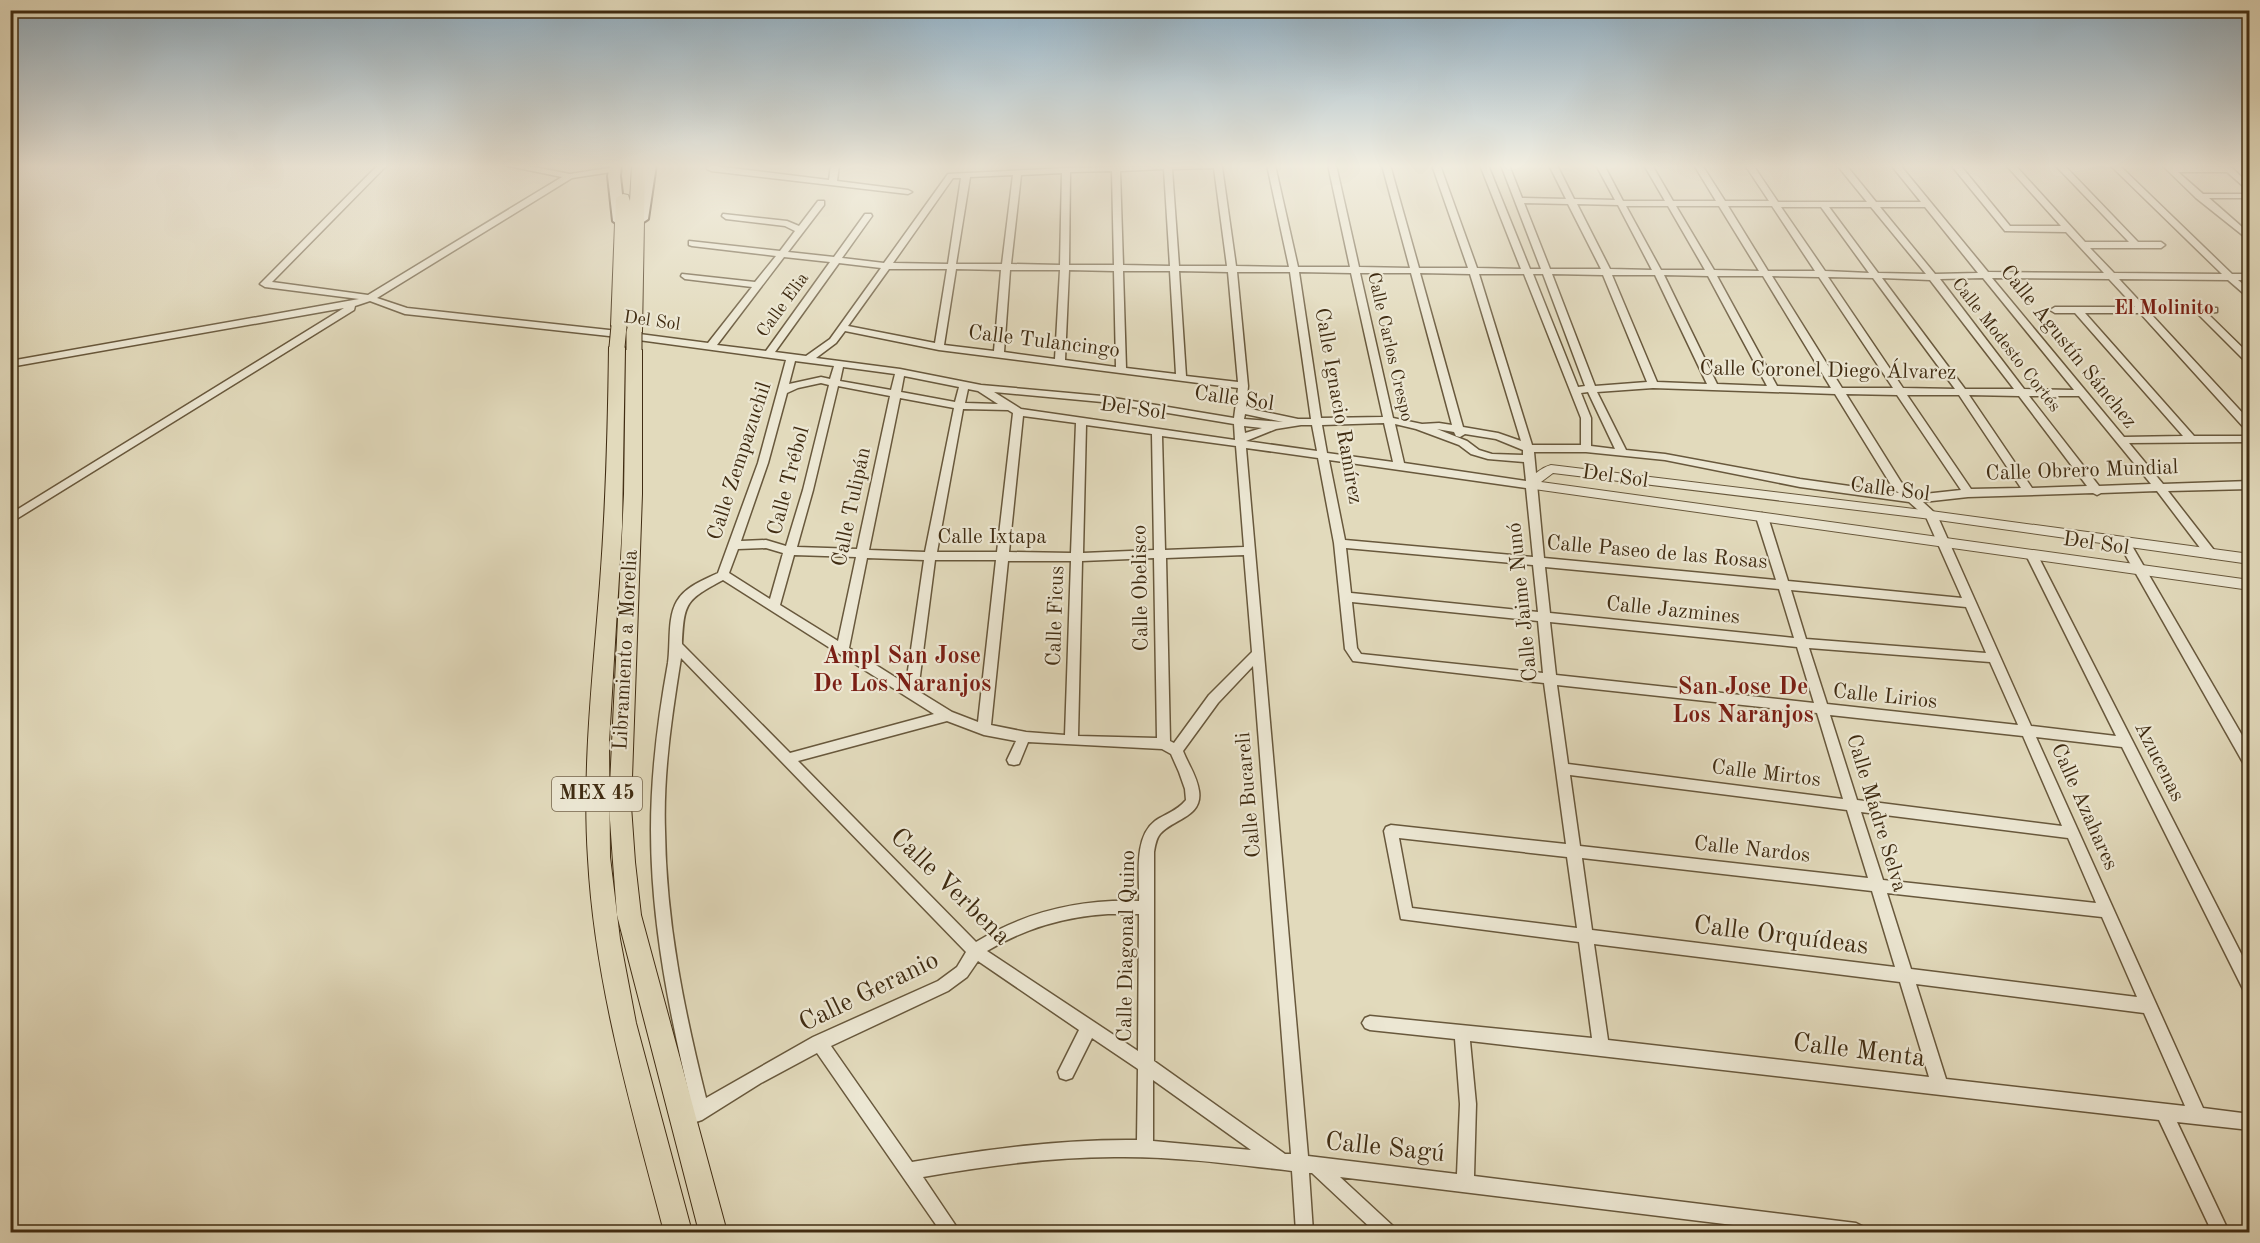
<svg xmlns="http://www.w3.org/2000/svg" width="2260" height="1243" font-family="'Old Standard TT',serif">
	<rect width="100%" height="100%" fill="#e2dabc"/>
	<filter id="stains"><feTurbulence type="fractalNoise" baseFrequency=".00333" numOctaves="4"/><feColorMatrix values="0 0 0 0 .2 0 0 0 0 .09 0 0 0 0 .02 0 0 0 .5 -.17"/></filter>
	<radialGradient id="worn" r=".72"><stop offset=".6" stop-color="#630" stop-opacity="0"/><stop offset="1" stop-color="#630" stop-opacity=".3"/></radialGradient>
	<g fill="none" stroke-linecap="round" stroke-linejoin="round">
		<defs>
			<g id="minor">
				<path d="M378,165H387L272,282L368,295L562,177L503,165H523L570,174L615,167L619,169L618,171L572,178L377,298L407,308L609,330L708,343L752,287L685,279L681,276L682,274L755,282L776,256L692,246L689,245V241L780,251L795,231L785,226L726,219L722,216L723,214L787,221L799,226L818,201H824V205L788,252L834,257L865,214H871L872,216L842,258L884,263L948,174L1066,168L1224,165L1222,167L1236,266L1289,267L1267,165H1275L1298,267H1350L1328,165H1336L1359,267L1410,268L1382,165H1390L1419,268H1468L1432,165H1440L1477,268L1521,269L1480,165H1488L1530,269H1541L1501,165H1509L1522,198L1566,199L1549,165H1557L1574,199L1615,200L1596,165H1604L1623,201H1665L1644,165H1652L1673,201H1716L1694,165H1702L1725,201H1769L1745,165H1753L1778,202H1867L1837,165H1846L1876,202H1921L1891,165H1900L1988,272L2104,273L2066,232L2005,231L1951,165H1960L2010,226H2061L2006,165H2015L2085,242H2129L2055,165H2064L2138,242H2161L2165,245L2161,248H2090L2114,273L2222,274L2110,165H2119L2232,274H2250V280H2238L2250,290V299L2228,280L2119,279L2145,307L2217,308V312L2207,313L2250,355V364L2247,363L2197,313H2150L2250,421V431L2246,430L2140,313H2085L2194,436H2250V442L2129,443L2163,484L2250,481V489L2168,491L2217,554L2211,558L2207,557L2157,491L2101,493L2097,495L2093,493L1968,497L1923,502L1937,515L2031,726L2116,736L2026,555L2028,552H2036L2250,971V995L2245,993L2122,747L2036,737L2203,1108L2250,1114V1130L2177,1122L2229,1232H2212L2159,1120L1470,1041L1476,1104L1474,1176L1856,1223L1862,1226L1864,1232H1791L1340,1177L1393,1226L1396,1232H1375L1312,1173H1309L1313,1232H1296L1292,1171C1233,1164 1173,1156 1114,1157C1050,1157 986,1166 923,1177L960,1232H941L817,1053L761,1083L702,1120L696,1122L690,1120L688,1114L692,1107C670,1016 651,924 651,830C651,773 658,718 668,663C671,643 667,618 677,601C686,586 704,580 718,573L758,463L786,360L609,336L405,314L370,301L355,306L354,310L10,523V514L344,308L10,367V361L359,299L265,287L260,284ZM1214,168L1227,266H1179L1172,169ZM1164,169L1170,266L1123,265L1120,171ZM1112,171L1114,265H1069L1070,172ZM1062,173L1060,265L1011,264L1021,175ZM1013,175L1002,264H956L970,177ZM953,178H961L948,264L893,263ZM1524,203L1568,204L1601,269H1550ZM1577,204L1618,205L1652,270L1610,269ZM1626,206H1668L1705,270H1661ZM1676,206H1719L1759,271L1714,270ZM1728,206H1772L1815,271H1768ZM1781,207H1821L1869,273L1825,271ZM1829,207H1871L1926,274L1878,273ZM1880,207H1925L1978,273L1935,274ZM784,257L830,262L766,351L717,345ZM839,263L881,268L830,339L806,356L775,352ZM889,269H947L935,343L848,326ZM956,269L1001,270L994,351L944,345ZM1010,270H1060L1055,359L1004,352ZM1069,270L1114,271L1116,367L1065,360ZM1123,271H1170L1176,374L1126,368ZM1179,271L1228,272L1238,382L1186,376ZM1237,272H1290L1311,419H1298L1246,408L1248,386ZM1299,272L1351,273L1383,417L1321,418ZM1360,273H1411L1452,425L1439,423L1422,424L1393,418ZM1420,273L1470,274L1521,441L1498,433L1463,427ZM1479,274H1524L1581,418V445H1532ZM1533,274H1543L1585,386L1578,387ZM1552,274L1603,275L1647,382L1595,386ZM1612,275H1655L1707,384L1657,382ZM1664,275L1708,276L1767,386L1717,384ZM1717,276H1763L1831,388L1777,386ZM1772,276L1819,277L1893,388H1842ZM1828,277L1873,278L1955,389L1903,388ZM1882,278L1930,280L2014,389H1965ZM1983,278L2074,390L2024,389L1940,279ZM1992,278L2109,279L2135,307H2055L2050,310L2055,313H2075L2183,436L2124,437ZM845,331L939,350L1238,388L1234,418L1102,396L981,385L900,369L816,358L836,343ZM795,361L834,366L830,379L821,377L789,384ZM843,367L895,374L891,390L840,381ZM904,376L959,387L955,402L901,392ZM821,383L829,385L803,490L786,546L766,540L741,541L768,463L787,393L798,388ZM838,386L890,396L857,549L797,547L813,490ZM1653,388L1835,394L1893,488L1899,493L1800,479L1665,454L1626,450L1597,392ZM968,389L978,391L998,404L965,403ZM994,392L1102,402L1234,424L1235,440L1021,409ZM1588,392L1615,449L1591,446V418L1581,393ZM1846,394L1897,395L1961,490L1915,495L1901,482ZM1907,395H1959L2021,488L1971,489ZM1969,395L2019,396L2087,486L2032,488ZM2029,396H2079L2151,484L2099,486ZM900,398L954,408L925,552L869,550ZM963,409L1008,410L1013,413L997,552H937ZM1245,414L1283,422L1244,419ZM1023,416L1076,423L1071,553L1009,552ZM1384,423L1393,462L1327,453L1322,425ZM1395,424L1416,429L1459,445L1471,454L1488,459L1524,462L1526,481L1404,463ZM1086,425L1152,434L1154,550L1083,553ZM1301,425H1312L1317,451L1246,441L1276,429ZM1244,426L1262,428L1245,433ZM1437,429L1454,432L1456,436L1460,437L1465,434L1496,439L1523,450V455L1492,454L1479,450L1467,441ZM1162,436L1236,446L1244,547L1165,550ZM1246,448L1318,458L1334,543L1345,649L1353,661L1544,683L1566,844L1391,825L1386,827L1384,831L1401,919L1579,942L1592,1038L1370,1016L1365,1018L1362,1023L1365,1028L1370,1030L1455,1039L1460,1104L1457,1174L1308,1156ZM1534,452H1586L1665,460L1800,487L1909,502L1926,517L1962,598L1788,581L1768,517L1762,513L1756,517L1776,580L1544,558ZM1329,460L1526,488L1533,557L1345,540ZM766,548L783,553L770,599L729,573L738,549ZM1346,548L1533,565L1538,612L1351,593ZM794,555L856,557L838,641L780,605ZM1244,555L1252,652L1209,695L1174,743L1170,741L1166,558ZM867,558L924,560L906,684L849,648ZM1154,558L1157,738L1078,736L1082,561ZM935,560H996L978,722L952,712L918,691ZM1008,561H1071L1065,735L1026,732L991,725ZM1545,567L1779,589L1794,638L1550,613ZM723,580L907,697L934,714L790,753L682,644C684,602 686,600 723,580ZM1791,590L1966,607L1986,653L1806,639ZM1352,602L1538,621L1543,673L1361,654L1357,648ZM1550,622L1797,647L1814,703L1556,675ZM1809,648L1990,662L2018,725L1827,704ZM681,658L966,952L957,967L938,981L813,1037L706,1098C684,1010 666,922 665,831C663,773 672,715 681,658ZM1253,666L1291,1154H1285L1154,1061V852C1155,846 1156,839 1160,834C1173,819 1203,817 1199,791C1197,776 1188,764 1183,751L1218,703ZM1557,685L1817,713L1843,799L1568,764ZM1830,715L2023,736L2062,826L1857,800ZM947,721L984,735L1016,741L1007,760L1009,764L1014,765L1019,764L1028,742L1162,749L1171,754L1179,772L1185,789L1186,800C1177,811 1165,814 1155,821C1133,838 1140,877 1139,901C1080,899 1027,911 976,942L798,761ZM1570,775L1847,810L1868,878L1580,846ZM1861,812L2068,838L2096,903L1883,880ZM1399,838L1567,857L1577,928L1412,908ZM1582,858L1872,891L1895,967L1592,930ZM1887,893L2102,917L2137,997L1911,969ZM1108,914H1139L1138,1051L987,951C1026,928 1063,917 1108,914ZM1594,944L1900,982L1929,1077L1608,1040ZM978,961L1079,1030L1058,1072L1060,1078L1066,1080L1072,1078L1092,1038L1138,1069L1137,1140C1061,1139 987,1149 912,1162L831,1046L948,991L967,977ZM1916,984L2144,1013L2185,1106L1946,1079ZM1153,1080L1251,1150L1153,1141Z"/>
				<polygon points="707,165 829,180 831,165 839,165 837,181 908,190 912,192 908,194 711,171 707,169"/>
				<polygon points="2162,165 2222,167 2221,165 2229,165 2250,185 2250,192 2227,172 2178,172 2203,194 2250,194 2250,198 2209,198 2250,234 2250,241 2196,198"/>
				<polygon points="2124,538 2128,539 2250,749 2250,767 2245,766 2118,542"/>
			</g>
			<path id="tertiary" d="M1551,465L1931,511L2250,554V564L1931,519L1553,473L1541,482L2250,580V590L1527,488L1525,485C1532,476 1540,468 1551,465Z"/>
			<g id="secondary">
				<polygon points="610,165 621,165 620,176 625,221 619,225 613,221 608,176"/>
				<polygon points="645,165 656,165 648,219 642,223 636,219"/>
			</g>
			<g id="trunk">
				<polygon points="632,165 645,165 642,332 634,337 629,335 627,326 619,331 611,326 616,198 623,194 628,195 630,201"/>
				<path d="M617,342L625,347L622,527L609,742L610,857L620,939L636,1023L692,1232H664C632,1109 595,987 588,859C582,767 593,675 600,583C606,504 608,426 609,347Z"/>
				<polygon points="634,345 642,350 642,494 631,806 635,862 641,915 727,1232 699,1232 617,915 613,862 609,806 624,494 626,350"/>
			</g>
		</defs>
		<use href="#minor" stroke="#68583c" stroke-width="3"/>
		<use href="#tertiary" stroke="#68583c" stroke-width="2"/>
		<use href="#secondary" stroke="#402c12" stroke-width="4"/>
		<use href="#trunk" stroke="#402c12" stroke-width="2"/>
		<use href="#minor" fill="#ece7d3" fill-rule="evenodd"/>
		<use href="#tertiary" fill="#ece7d3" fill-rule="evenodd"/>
		<use href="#secondary" fill="#ece7d3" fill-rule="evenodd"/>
		<use href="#trunk" fill="#e2dabc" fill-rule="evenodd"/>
		<defs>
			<g id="trunk-bridge">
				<polyline points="634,332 634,350"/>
				<polyline points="617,347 619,326"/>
			</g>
		</defs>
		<use href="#trunk-bridge" stroke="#402c12" stroke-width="17" stroke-linecap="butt"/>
		<use href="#trunk-bridge" stroke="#e2dabc" stroke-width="15"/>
	</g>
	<linearGradient id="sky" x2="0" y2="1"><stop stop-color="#8facbf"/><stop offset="0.49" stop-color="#f2eee1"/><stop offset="1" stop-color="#f2eee1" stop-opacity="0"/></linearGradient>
	<rect width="2260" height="339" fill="url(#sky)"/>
	<g text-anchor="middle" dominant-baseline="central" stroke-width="4.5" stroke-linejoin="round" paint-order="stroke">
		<g font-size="18" fill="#402c12" stroke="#ece7d3">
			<text transform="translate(783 305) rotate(-54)">Calle Elia</text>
			<text transform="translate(652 321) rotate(8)">Del Sol</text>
			<text transform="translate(2006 345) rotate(52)">Calle Modesto Cortés</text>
			<text transform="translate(1390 347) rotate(77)">Calle Carlos Crespo</text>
		</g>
		<g font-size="20" font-weight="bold" fill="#7a1f14" stroke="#ece7d3">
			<text x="2164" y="309">El Molinito</text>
		</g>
		<rect fill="#ece7d3" stroke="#74644c" stroke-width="1.5" x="552" y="777" width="90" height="34" rx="4.5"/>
		<g font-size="20" font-weight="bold" fill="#402c12">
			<text x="597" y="794">MEX 45</text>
		</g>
		<g font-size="21" fill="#402c12" stroke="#ece7d3">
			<text transform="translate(1044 342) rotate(7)">Calle Tulancingo</text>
			<text transform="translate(2068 347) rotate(51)">Calle Agustín Sánchez</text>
			<text transform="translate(1828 371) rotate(1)">Calle Coronel Diego Álvarez</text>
			<text transform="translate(1234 399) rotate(8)">Calle Sol</text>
			<text transform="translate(1338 406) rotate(80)">Calle Ignacio Ramírez</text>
			<text transform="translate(1133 409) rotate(8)">Del Sol</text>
			<text transform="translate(740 461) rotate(-72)">Calle Zempazuchil</text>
			<text transform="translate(2082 471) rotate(-2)">Calle Obrero Mundial</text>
			<text transform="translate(1615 477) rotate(8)">Del Sol</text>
			<text transform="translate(789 481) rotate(-75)">Calle Trébol</text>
			<text transform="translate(1890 490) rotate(7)">Calle Sol</text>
			<text transform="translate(852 507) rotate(-78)">Calle Tulipán</text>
			<text x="992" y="537">Calle Ixtapa</text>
			<text transform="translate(2096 544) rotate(8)">Del Sol</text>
			<text transform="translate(1657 553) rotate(5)">Calle Paseo de las Rosas</text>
			<text transform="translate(1141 588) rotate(-91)">Calle Obelisco</text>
			<text transform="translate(1523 602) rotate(-96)">Calle Jaime Nunó</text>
			<text transform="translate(1673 611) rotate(6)">Calle Jazmines</text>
			<text transform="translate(1056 616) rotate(-88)">Calle Ficus</text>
			<text transform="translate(626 650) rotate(-87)">Libramiento a Morelia</text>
			<text transform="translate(1885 697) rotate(6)">Calle Lirios</text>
			<text transform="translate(2159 762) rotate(63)">Azucenas</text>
			<text transform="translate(1766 774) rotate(7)">Calle Mirtos</text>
			<text transform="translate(1249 795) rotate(-95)">Calle Bucareli</text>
			<text transform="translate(2084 807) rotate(66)">Calle Azahares</text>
			<text transform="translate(1876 813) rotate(73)">Calle Madre Selva</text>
			<text transform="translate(1752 850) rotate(6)">Calle Nardos</text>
			<text transform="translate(1127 946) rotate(-89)">Calle Diagonal Quino</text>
		</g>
		<g font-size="24" font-weight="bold" fill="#7a1f14" stroke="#ece7d3">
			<text x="902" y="657">Ampl San Jose<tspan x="902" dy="28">De Los Naranjos</tspan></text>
			<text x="1743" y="688">San Jose De<tspan x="1743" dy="28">Los Naranjos</tspan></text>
		</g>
		<g font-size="26" fill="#402c12" stroke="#ece7d3">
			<text transform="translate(950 887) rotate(44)">Calle Verbena</text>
			<text transform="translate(1781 936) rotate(7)">Calle Orquídeas</text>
			<text transform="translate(869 992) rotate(-26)">Calle Geranio</text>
			<text transform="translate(1859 1051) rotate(7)">Calle Menta</text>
			<text transform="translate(1385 1148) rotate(6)">Calle Sagú</text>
		</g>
	</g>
	<rect width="2260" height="1243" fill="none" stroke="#e2dabc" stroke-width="36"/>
	<rect x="12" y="12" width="2236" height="1219" fill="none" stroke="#402c12" stroke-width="3"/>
	<rect x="18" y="18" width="2224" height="1207" fill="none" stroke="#402c12" stroke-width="1.5"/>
	<rect width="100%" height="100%" filter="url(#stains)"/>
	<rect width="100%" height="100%" fill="url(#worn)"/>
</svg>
